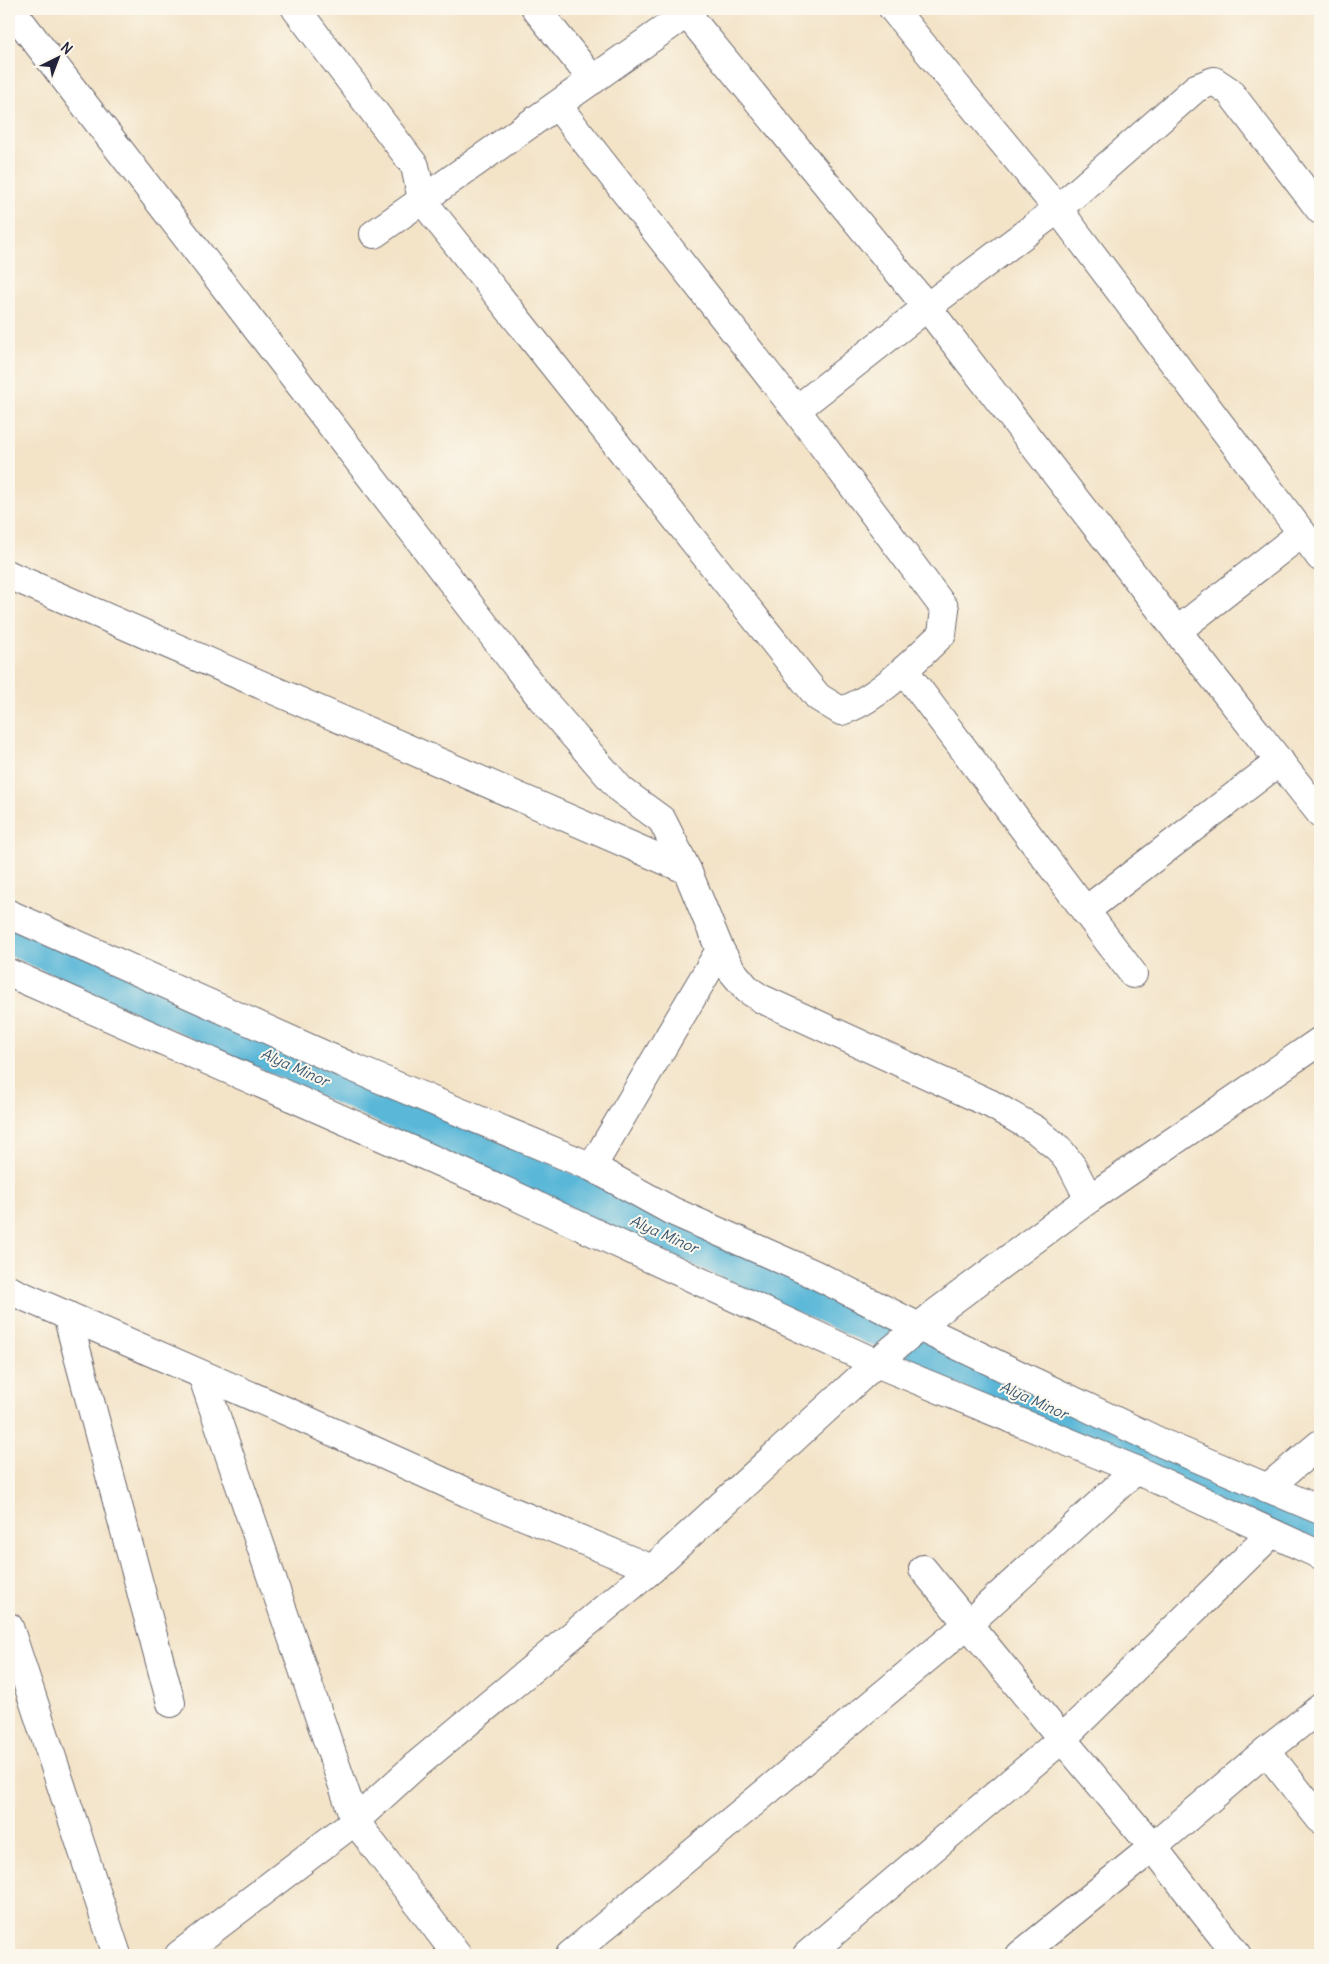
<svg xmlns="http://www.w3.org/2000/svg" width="1329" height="1964" font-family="Delius,sans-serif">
	<rect width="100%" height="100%" fill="#fbf7ec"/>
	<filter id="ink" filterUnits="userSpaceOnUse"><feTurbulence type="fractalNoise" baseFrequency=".02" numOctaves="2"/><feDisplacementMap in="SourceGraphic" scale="10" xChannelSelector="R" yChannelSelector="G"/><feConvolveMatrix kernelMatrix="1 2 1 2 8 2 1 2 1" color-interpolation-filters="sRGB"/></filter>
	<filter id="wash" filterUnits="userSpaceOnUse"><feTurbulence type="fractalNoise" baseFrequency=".0096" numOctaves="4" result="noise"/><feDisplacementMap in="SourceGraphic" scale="20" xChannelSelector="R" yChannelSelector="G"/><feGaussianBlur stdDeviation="1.12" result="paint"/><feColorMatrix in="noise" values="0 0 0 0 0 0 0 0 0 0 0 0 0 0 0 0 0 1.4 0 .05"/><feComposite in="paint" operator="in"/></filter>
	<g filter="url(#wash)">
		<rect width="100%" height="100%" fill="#f3e3c7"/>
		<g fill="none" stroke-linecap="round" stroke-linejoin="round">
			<polyline stroke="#5ab7d8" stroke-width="34" points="9,937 1320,1530"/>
		</g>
	</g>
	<g filter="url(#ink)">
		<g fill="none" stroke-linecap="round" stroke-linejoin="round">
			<defs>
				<g id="minor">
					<polyline points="11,9 541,698 621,790 662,820 687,870 720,950 732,971 748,990 762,999 991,1104 1036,1130 1059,1149 1072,1166 1089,1199"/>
					<path d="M296,9L415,166L422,200L818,697L841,711C877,700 915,660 942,634L945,609L796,410L557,105"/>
					<polyline points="536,9 593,80"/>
					<polyline points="893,9 1058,209 1320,557"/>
					<polyline points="687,14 927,307 1177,631 1320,813"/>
					<polyline points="374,234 693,9"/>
					<polyline points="796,410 927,307 1058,209 1196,88 1214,81 1229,91 1320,210"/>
					<polyline points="9,575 687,870"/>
					<polyline points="1177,631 1302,533"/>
					<polyline points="904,670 1133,974"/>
					<polyline points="1085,911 1280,761"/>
					<polyline points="9,914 349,1066 592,1167 672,1211 814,1274 919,1327 1164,1444 1320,1510"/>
					<polyline points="9,973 496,1187 876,1363 1136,1470 1320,1555"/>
					<polyline points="592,1167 720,950"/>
					<polyline points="9,1290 302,1418 468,1493 652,1569"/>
					<polyline points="67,1315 171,1703"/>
					<polyline points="202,1375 355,1821 457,1955"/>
					<polyline points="1267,1488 1320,1444"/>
					<polyline points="923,1569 1062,1739 1153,1847 1237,1955"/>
					<polyline points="9,1627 117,1955"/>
					<polyline points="1266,1751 1320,1819"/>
					<polyline points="179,1955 355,1821 414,1767 652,1569 876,1363 937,1312 1089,1199 1320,1041"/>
					<polyline points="570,1955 968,1624 1136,1470"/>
					<polyline points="807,1955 1062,1739 1272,1533"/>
					<polyline points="1020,1955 1153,1847 1266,1751 1320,1708"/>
				</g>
			</defs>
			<use href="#minor" stroke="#6b666c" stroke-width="30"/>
			<use href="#minor" stroke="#fff" stroke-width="28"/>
		</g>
	</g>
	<g text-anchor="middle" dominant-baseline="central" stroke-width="4" stroke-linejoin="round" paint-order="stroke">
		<g font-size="15" font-style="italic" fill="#365672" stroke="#fbf7ec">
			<text transform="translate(295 1067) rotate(24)">Alya Minor</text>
			<text transform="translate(664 1234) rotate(24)">Alya Minor</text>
			<text transform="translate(1034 1400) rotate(24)">Alya Minor</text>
		</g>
	</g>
	<rect width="1329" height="1964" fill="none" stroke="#fbf7ec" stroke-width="30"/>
	<g transform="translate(58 58) rotate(42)" stroke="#fbf7ec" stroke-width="4" paint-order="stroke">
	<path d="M0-4L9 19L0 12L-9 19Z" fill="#22223b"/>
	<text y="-8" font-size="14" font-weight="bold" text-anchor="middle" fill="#22223b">N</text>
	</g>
</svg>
